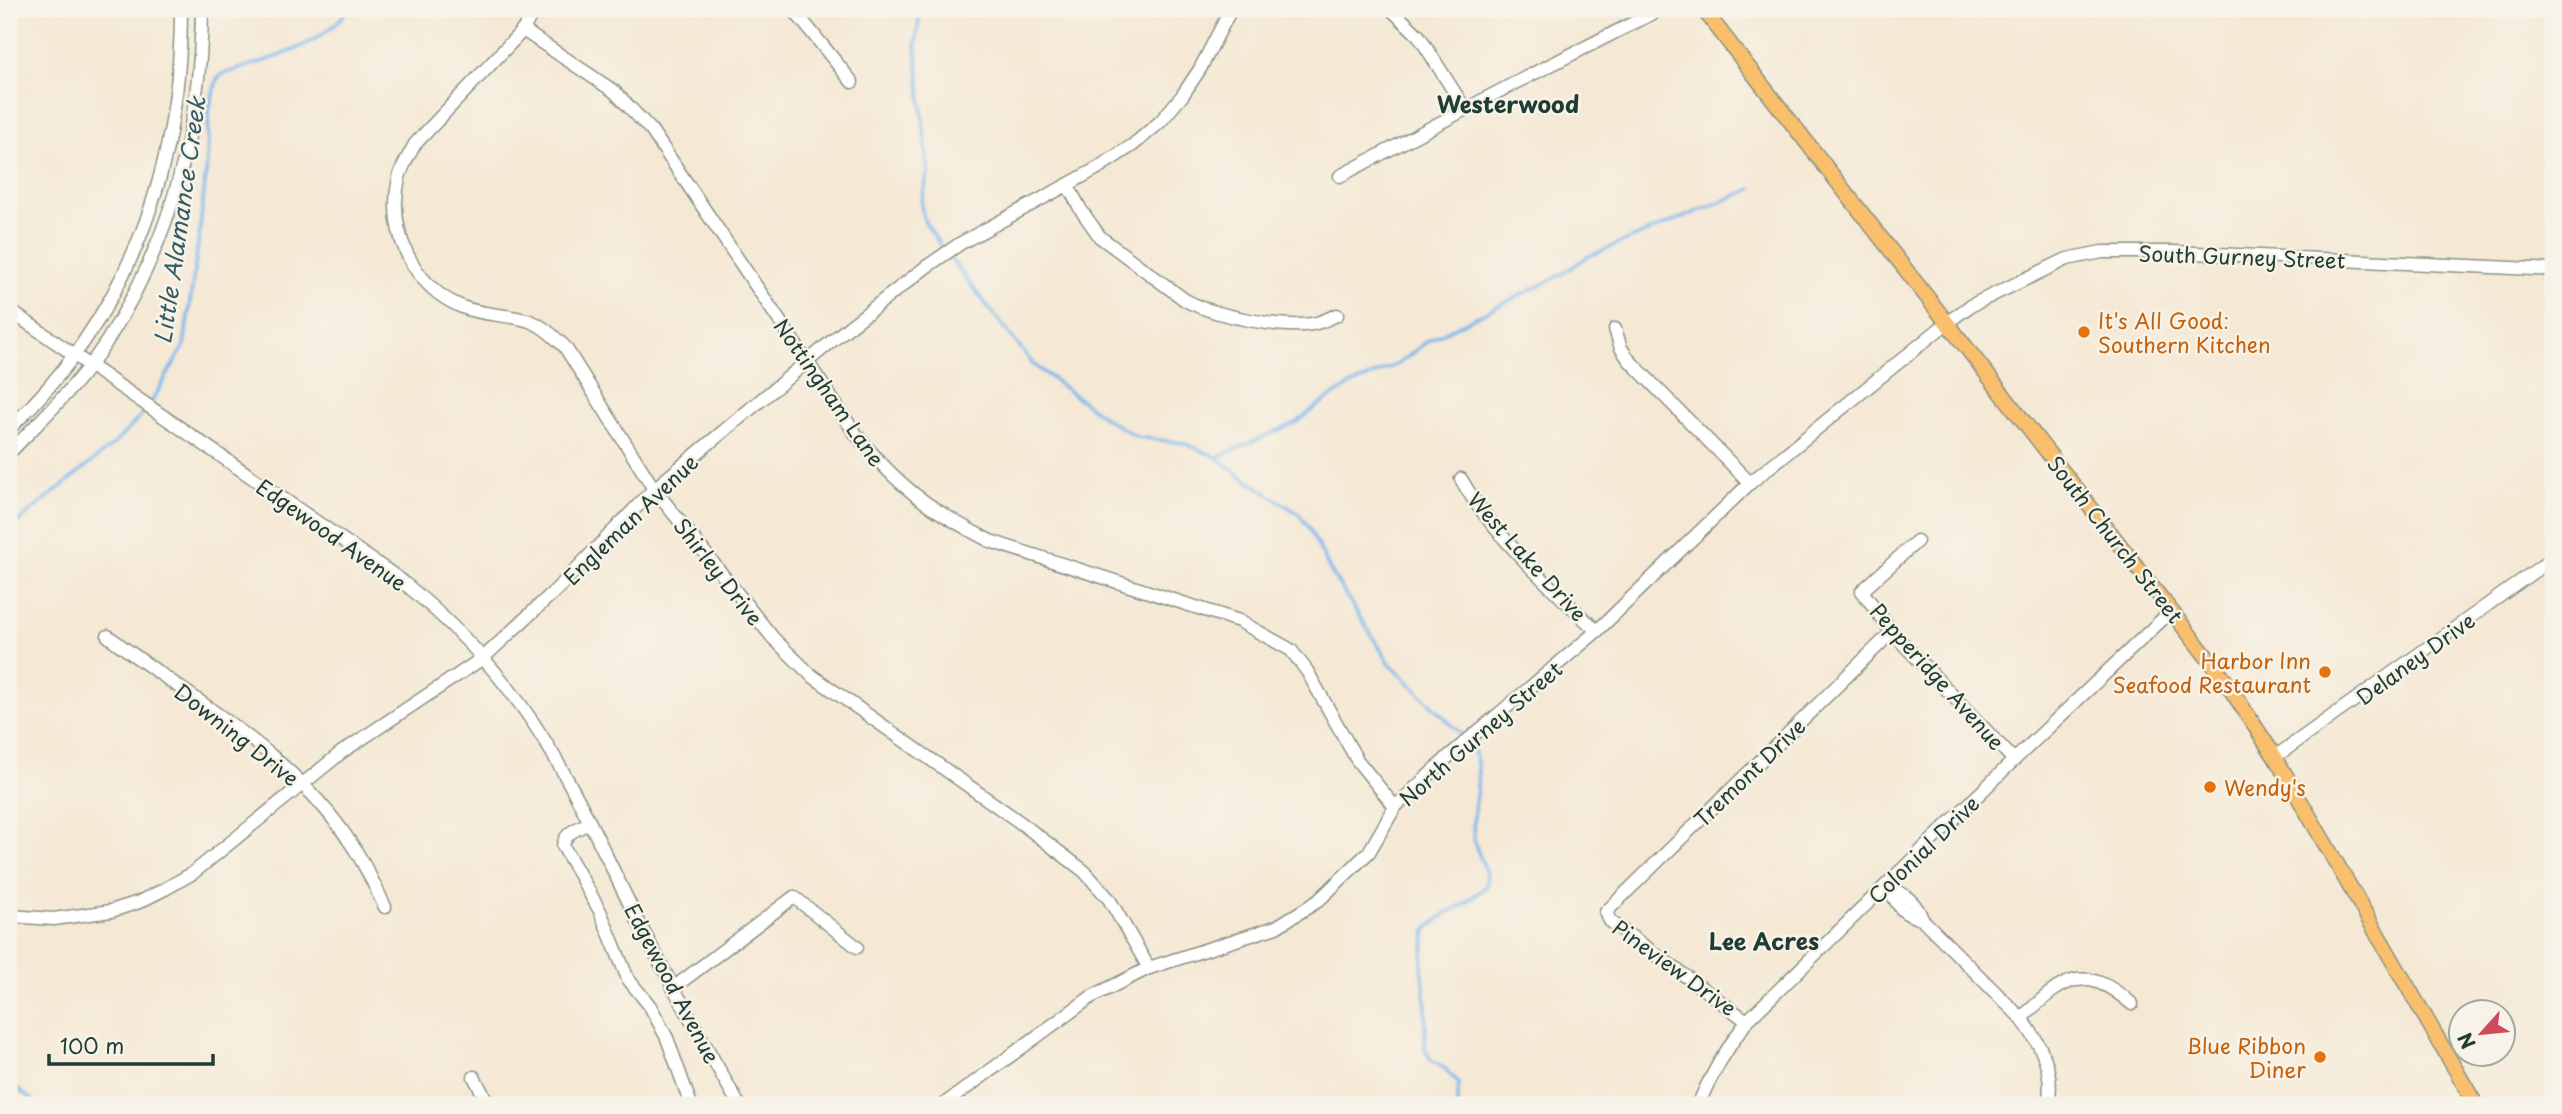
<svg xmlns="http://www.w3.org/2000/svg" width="2562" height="1114" font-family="'Playpen Sans',sans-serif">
	<rect width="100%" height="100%" fill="#f7f3e8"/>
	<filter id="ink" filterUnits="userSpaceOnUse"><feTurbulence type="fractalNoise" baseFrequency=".0143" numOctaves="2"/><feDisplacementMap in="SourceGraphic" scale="14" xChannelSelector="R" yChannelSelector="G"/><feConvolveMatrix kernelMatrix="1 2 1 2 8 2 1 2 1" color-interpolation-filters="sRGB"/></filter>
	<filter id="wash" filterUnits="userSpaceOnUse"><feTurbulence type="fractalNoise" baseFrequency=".00686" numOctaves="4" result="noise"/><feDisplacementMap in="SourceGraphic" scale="28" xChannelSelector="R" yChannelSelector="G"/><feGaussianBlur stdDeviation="1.57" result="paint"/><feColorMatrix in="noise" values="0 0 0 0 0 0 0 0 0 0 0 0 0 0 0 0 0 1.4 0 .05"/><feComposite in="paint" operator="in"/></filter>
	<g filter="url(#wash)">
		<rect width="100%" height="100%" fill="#f5e8d4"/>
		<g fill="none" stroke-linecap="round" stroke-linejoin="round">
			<g stroke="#78b6eb" stroke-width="3.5">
				<polyline points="920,9 916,44 928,172 921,205 924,220 944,251"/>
				<polyline points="949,257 1034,365 1105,418 1137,437 1183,443 1217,457 1235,472 1299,514 1309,528 1331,572 1390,664 1464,737"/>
				<path d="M151,403L184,346L200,229L207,162L209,109L217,79L223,74C264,61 323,47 348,9"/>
				<polyline points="1218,457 1297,422 1320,404 1349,386 1398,364 1429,340 1559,276 1589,256 1752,189"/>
				<polyline points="9,529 115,443 147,409"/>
				<polyline points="9,1083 39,1105"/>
				<path d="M1457,1105L1459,1084L1447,1070L1431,1060L1425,1049L1426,1007L1422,964L1426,930L1446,913L1464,904L1487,886C1489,869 1477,856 1474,839C1469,807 1488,773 1470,743"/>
			</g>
		</g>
	</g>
	<g filter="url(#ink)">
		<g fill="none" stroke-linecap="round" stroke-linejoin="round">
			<defs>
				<g id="minor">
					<path d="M534,9L523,30L415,144C409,155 402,166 399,178C387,230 412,286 462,307C484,316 508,314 530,321C544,326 554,337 565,347L654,489L773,638L811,675L1021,823L1084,871L1109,899L1149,968"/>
					<polyline points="793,9 852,82"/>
					<polyline points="1391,9 1419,36 1465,109"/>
					<polyline points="2547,9 2553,9"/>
					<path d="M523,30L615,92L651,130L855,433C898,487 929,509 990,541L1239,621L1291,650L1307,671L1357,760L1395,807"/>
					<polyline points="1340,176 1511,85 1661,9"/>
					<path d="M1068,186L1081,210L1100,237L1185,300C1212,315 1280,329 1312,324C1320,323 1329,318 1337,315"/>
					<path d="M9,310L398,578C445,616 488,659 523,708C570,774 603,851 639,923C671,985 705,1045 739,1105"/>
					<polyline points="1615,329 1621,348 1629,360 1750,483"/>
					<path d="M9,429C128,315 181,173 181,9"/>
					<path d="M9,453C43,418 80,383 107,341C171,241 201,127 202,9"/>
					<path d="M1461,479C1491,533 1552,589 1597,631"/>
					<polyline points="1917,541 1862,591 1892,632 2014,760"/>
					<path d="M108,636C192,700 294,754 352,845C365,864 375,886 385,907"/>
					<polyline points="2275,757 2553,558"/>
					<path d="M589,823C577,829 565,832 563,846L600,911L628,979L650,1006L667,1038L691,1105"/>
					<path d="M1888,885C1903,894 1916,901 1922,919L2021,1018C2041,1044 2055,1071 2048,1105"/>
					<path d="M1888,885C1897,904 1900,914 1922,919"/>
					<polyline points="9,916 54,919 111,911 139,902 165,889 193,873 342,752 483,658 558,588 654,489 844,331 926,267 961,243 1096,169 1133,145 1160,122 1182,96 1200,69 1231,9"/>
					<polyline points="673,988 794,897 857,947"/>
					<path d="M2021,1018C2063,980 2082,961 2132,1004"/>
					<polyline points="1747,1021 1610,921 1606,912 1892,632"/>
					<polyline points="474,1077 489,1105"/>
					<polyline points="943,1105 1091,997 1149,968 1276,927 1318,901 1369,852 1395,807 1449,756 1597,631 1750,483 1948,322 1970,306 2067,259 2102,252 2174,252 2553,270"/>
					<path d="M1698,1105C1711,1074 1727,1048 1747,1021L2014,760L2171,611"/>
				</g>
				<polyline id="major" points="1703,9 2224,679 2275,757 2476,1105"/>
			</defs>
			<use href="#minor" stroke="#8a9284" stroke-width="15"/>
			<use href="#major" stroke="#8a9284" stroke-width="17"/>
			<use href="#minor" stroke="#fff" stroke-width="12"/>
			<use href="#major" stroke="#f9bf6d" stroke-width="14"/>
		</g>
	</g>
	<g fill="#e8710a" stroke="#f7f3e8" stroke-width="2.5">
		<circle cx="2084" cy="332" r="7"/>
		<circle cx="2325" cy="672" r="7"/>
		<circle cx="2210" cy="787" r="7"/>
		<circle cx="2320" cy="1057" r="7"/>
	</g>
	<g text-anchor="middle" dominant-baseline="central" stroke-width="5" stroke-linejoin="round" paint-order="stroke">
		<g font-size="21" fill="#1f3d34" stroke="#f7f3e8">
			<text transform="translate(2242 256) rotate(2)">South Gurney Street</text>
			<text transform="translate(830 392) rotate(55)">Nottingham Lane</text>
			<text transform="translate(630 519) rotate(-44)">Engleman Avenue</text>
			<text transform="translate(332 534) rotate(35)">Edgewood Avenue</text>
			<text transform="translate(2116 539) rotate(52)">South Church Street</text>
			<text transform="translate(1528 556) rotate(48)">West Lake Drive</text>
			<text transform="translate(719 571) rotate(52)">Shirley Drive</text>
			<text transform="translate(2415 658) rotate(-36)">Delaney Drive</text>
			<text transform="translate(1938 676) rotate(48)">Pepperidge Avenue</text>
			<text transform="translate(1480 733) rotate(-41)">North Gurney Street</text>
			<text transform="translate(237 734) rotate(38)">Downing Drive</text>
			<text transform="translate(1749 772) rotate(-44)">Tremont Drive</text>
			<text transform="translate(1923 849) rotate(-44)">Colonial Drive</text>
			<text transform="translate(1675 967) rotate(36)">Pineview Drive</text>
			<text transform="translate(673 983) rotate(62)">Edgewood Avenue</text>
		</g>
		<g font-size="21" fill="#c56008" stroke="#f7f3e8" text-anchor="start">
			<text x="2098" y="320">It's All Good:<tspan x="2098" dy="24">Southern Kitchen</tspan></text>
			<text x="2311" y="660" text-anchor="end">Harbor Inn<tspan x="2311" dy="24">Seafood Restaurant</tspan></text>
			<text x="2224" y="787">Wendy's</text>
			<text x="2306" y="1045" text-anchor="end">Blue Ribbon<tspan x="2306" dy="24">Diner</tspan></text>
		</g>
		<g font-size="23" font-weight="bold" fill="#1f3d34" stroke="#f7f3e8">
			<text x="1508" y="103">Westerwood</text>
			<text x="1764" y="940">Lee Acres</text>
		</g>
		<g font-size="23" font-style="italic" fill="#355b62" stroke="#f7f3e8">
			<text transform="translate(179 220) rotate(-82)">Little Alamance Creek</text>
		</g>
	</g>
	<rect width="2562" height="1114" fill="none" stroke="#f7f3e8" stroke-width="35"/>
	<g transform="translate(2482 1033) rotate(243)"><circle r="33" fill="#f7f3e8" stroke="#a1aaa0" stroke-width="2"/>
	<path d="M0-5L12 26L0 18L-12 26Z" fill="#d1495b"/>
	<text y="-10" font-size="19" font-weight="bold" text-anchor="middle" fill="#1f3d34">N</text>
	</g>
	<path d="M49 1054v10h164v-10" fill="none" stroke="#1f3d34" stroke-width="3.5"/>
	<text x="60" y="1054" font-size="21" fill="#1f3d34" stroke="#f7f3e8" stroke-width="5" paint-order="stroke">100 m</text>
</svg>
